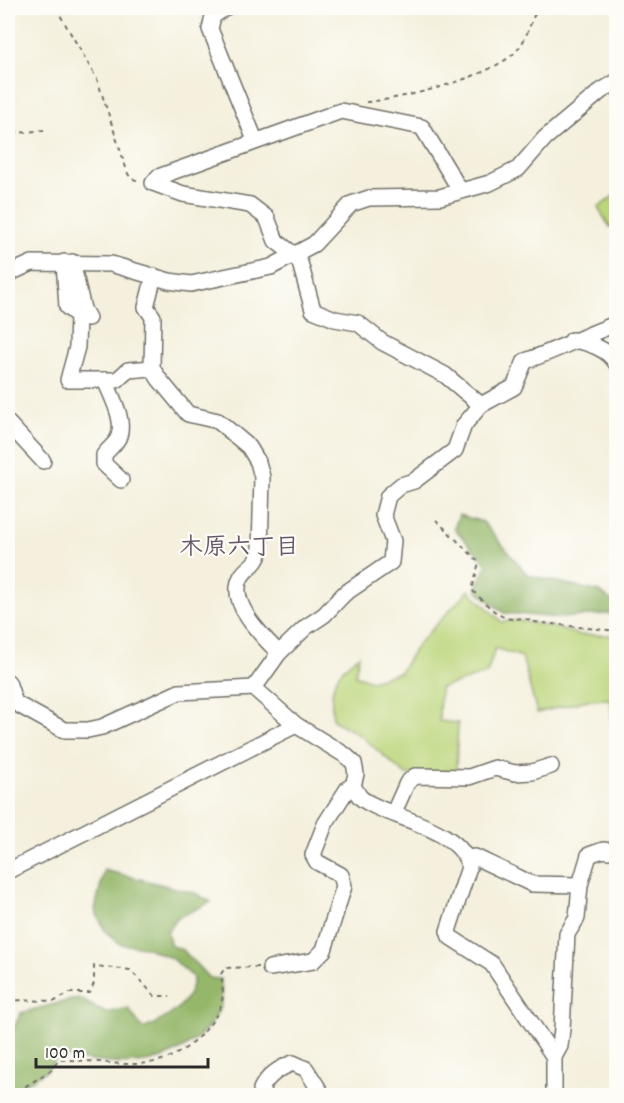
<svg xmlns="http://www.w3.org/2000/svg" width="624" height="1103" font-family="Dekko,'Klee One',sans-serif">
	<rect width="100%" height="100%" fill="#fdfcf7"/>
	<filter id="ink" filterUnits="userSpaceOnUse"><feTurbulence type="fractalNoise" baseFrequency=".0167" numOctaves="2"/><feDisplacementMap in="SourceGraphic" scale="12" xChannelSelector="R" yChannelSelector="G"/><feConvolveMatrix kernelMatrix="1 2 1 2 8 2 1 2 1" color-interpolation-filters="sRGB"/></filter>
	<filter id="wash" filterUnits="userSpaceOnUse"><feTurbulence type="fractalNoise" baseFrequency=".008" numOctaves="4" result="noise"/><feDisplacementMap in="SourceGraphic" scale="24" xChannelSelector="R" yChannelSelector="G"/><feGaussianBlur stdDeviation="1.35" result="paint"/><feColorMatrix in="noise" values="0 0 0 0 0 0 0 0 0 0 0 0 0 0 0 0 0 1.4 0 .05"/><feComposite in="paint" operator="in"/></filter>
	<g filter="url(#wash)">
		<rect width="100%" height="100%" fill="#f4f0dd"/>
		<g fill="#bcd67b" stroke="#748053" stroke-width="1.5">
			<polygon points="616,194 616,229 610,227 598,208"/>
			<path d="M469,590L502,622L517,620L557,628L579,635H616V721H612L611,699L587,700L537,713L522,657L495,648L487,674L440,688L439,721L458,723L456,772L406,775L361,736L333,720C329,688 332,675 359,655L355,675L371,681L400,672L418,644Z"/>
		</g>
		<g fill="#95b76b" stroke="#60714b" stroke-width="1.5">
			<polygon points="459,515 483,522 528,575 600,592 616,604 616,613 561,618 504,613 476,590 487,564 454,528"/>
			<path d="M104,870L195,893L211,902L177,918L167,932L171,946L183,950L209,978L221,979C221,988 223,999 220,1007C208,1039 169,1061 136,1063C112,1065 87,1060 63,1057L56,1059L47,1070L8,1095V1039L21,1013L78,998L106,1013L128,1008L143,1029C167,1019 191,1005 193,977L171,958L145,947L120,944L105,931L95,910Z"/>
		</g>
	</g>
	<g filter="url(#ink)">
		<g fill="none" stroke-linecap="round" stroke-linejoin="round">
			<defs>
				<g id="minor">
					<polyline points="225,8 213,16 210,29 255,140"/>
					<polyline points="460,190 422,127 341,111 158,177 153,183 183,194 250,205 267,218 276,241 293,254 300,263 313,310 335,319 358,323 382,342 445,375 481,405"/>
					<polyline points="64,262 67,307 78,316 77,347 68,380 117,380 128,370 152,368"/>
					<polyline points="72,262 83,309 88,318"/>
					<polyline points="8,274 32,263 111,264 169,281 191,284 271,267 314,244 351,204 369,198 440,197 490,183 518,169 545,138 601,91 616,82"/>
					<path d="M154,276L146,307L153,317L152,368L159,379L188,414L218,421L249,447L258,462L262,477L260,551C256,567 247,566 241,577C227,603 263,637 279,653"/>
					<path d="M572,340C588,342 608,349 616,363"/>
					<path d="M105,380C111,396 125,419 119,436C117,443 108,449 104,455V464L121,480"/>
					<polyline points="8,423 43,461"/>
					<path d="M8,682L15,703L64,730H88L102,727L179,692L254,688L296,725L345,755L354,763L356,774L353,786C355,789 358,795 361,798C386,818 462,827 469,867L448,931L450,937L492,964L554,1057"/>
					<path d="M254,688L279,653L306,627L324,615L344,594L391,562L393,541L383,515L388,496L401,485L414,481L455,450L464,425L481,405L514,387L525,361C556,351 585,335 616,324"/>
					<polyline points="394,812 407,783 415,776 469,777 495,768 515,773 532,772 551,766"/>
					<polyline points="468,858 475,857 532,884 580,885"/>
					<polyline points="8,871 296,725"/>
					<polyline points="270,968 313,961 324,950 344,886 341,875 317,862 313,855 325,824 348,788 353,786"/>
					<path d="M264,1096L261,1089C268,1075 279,1068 293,1063L306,1069L323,1096"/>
					<polyline points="554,1096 554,1057 560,1046 562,1029 567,934 577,918 580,885 589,855 603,850 609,851"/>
				</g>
			</defs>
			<use href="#minor" stroke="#717069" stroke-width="18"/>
			<g stroke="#717069" stroke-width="2" stroke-dasharray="4.5 4.5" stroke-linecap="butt">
				<polyline points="56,8 97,79 128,174 132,179 141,181"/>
				<path d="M366,102C400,100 497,76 518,49C528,37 530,21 538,8"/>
				<polyline points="8,113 17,133 44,130"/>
				<path d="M436,520L479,562L472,590C482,599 493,613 506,618C516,621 521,615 534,622L616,631"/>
				<polyline points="614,839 616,833"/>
				<polyline points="8,1000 55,1001 70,993 90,993 94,983 94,966 130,970 155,996 170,996"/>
				<path d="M10,1096L50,1071L59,1060C117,1059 161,1082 206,1029C223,1008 225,1001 221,974L225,968L258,967"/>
			</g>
			<use href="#minor" stroke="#fff" stroke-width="15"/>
		</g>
	</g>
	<g text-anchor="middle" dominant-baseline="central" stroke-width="4.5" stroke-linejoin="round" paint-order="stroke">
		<g font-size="24" font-weight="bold" fill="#665868" stroke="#fdfcf7">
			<text x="239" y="549">木原六丁目</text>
		</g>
	</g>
	<rect width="624" height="1103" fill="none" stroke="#fdfcf7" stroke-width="30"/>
	<path d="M36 1058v9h172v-9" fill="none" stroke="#2b2b2b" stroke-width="3"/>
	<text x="45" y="1058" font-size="18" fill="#2b2b2b" stroke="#fdfcf7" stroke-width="4.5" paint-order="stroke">100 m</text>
</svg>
